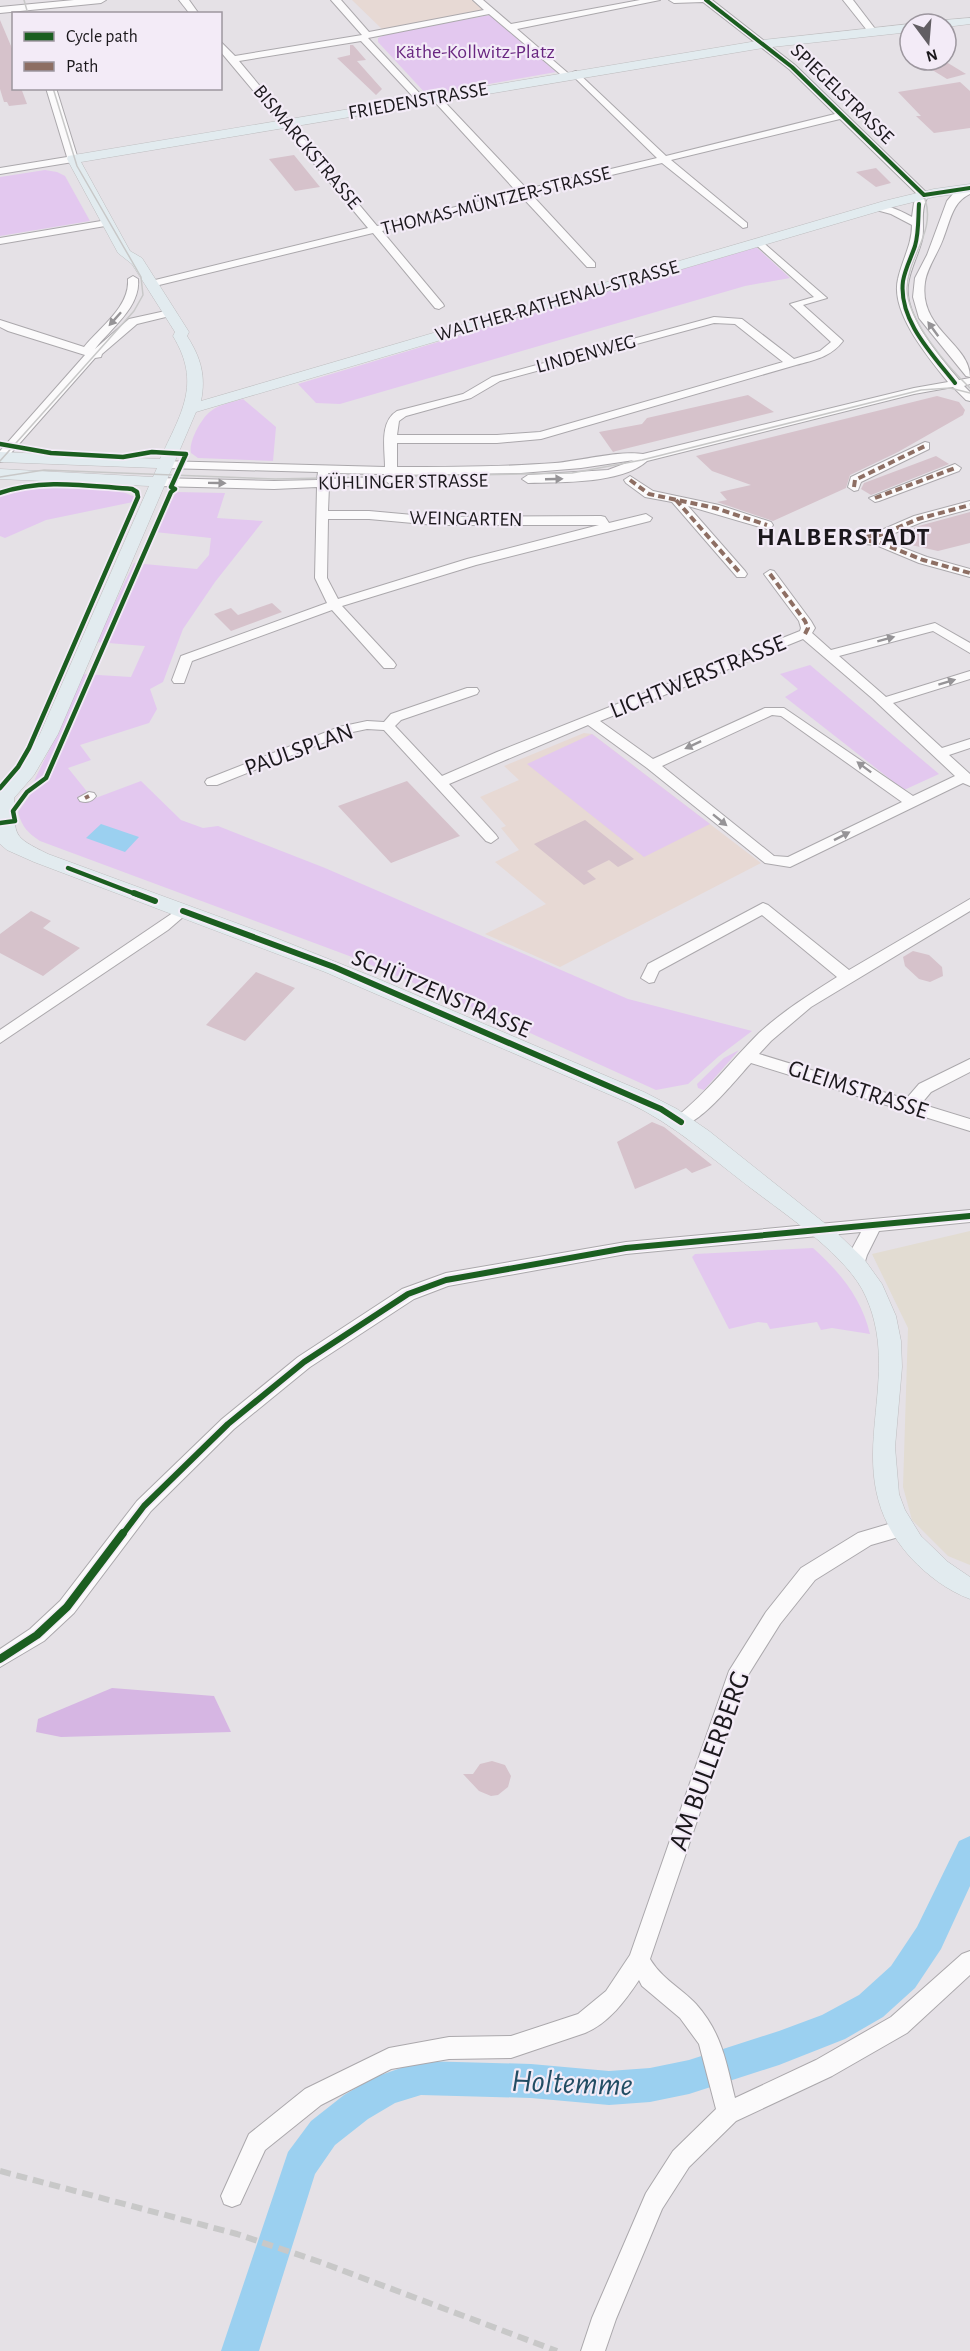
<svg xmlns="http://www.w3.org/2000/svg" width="970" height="2351" font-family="'Alegreya Sans',sans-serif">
	<rect width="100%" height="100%" fill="#e5e1e6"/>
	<g fill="#e7d9d4">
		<polygon points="352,0 473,0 486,11 383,30"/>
		<polygon points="584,733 592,734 761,863 560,967 485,934 546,904 495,862 519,850 501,828 506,826 480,797 519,780 504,766"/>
	</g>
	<polygon fill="#e2dcd2" points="970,1231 970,1565 948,1556 912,1520 903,1487 908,1328 872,1254"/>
	<g fill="#e3c8ef">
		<polygon points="490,15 556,72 427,95 378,42 378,38 387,34"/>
		<polygon points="45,170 57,172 65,176 90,221 0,236 0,177"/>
		<polygon points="756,247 790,278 745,286 340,404 316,403 298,384"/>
		<path d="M243,399L276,427L273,461L198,458L191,453C188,442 202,417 211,411C220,404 233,402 243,399Z"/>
		<polygon points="28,486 116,489 135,497 133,502 46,520 5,538 0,536 0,496 18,487"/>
		<path d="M176,492L225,493L217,518L263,521L215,582L183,629L163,682L150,689L157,709L149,723L80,745L91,760L68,768L93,799L141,781L181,820L203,828L218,826L325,868L628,999L752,1031L719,1056L688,1084L656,1090L497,1018L352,957L40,841C28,833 22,827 18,812L32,792L35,779L61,726L82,674L131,677L145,646L96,642L134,563L197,569L209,555L211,538L155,532Z"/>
		<polygon points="810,665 939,774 904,790 785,697 798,689 780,674"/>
		<polygon points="592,734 710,824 644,857 527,764"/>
		<polygon points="739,1050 704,1090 698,1088 697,1084 724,1058"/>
		<path d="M813,1248C840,1272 862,1299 870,1334L832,1328L821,1330L817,1322L770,1329L767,1323L758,1322L729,1329L692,1257L695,1254Z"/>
	</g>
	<polygon fill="#d6b6e3" points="112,1688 214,1696 231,1732 61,1737 36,1732 38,1719"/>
	<polygon fill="#9bd0f0" points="101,824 139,837 125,852 86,838"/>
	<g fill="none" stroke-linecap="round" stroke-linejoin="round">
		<polygon fill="#9bd0f0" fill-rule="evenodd" points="970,1836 970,1886 941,1949 915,1988 883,2017 845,2039 779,2065 689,2094 650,2102 609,2105 531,2098 421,2095 395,2103 368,2119 335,2145 315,2174 259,2351 221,2351 288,2152 311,2121 344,2095 375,2077 421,2061 531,2064 609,2071 650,2068 689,2060 779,2031 822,2015 859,1995 891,1966 917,1927 959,1841"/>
	</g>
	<g fill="#d6c2cb">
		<polygon points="0,20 14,53 14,88 21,88 27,104 9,106 7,102 4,102 0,89"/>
		<polygon points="350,45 353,45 366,60 357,61 382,89 376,95 337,58 350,55"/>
		<polygon points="916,60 943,60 966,74 947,79"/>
		<polygon points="960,82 970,91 970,128 934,133 916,116 921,116 898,92"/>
		<polygon points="294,155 320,187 295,191 269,159"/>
		<polygon points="876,168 891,183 876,187 856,172"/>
		<polygon points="748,395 774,412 616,451 613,452 599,432 642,424 647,418"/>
		<polygon points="937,396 959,402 965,410 963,415 898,452 850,475 846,488 773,521 717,502 727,500 720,492 751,485 712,471 696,456"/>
		<polygon points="936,456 949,464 871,495 861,489 864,483"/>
		<polygon points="970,512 970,543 938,551 911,545 916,541 909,537 915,527"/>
		<polygon points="272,603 282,612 231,631 214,614 231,608 238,615"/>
		<polygon points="407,781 460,836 391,863 338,806"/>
		<polygon points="585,820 634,859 618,867 609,860 587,871 596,879 584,885 534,844"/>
		<polygon points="31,911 51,921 43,928 80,948 43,976 0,953 0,934"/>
		<polygon points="913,951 929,955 942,967 943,976 930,982 919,979 905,966 903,957"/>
		<polygon points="256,972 295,988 245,1041 206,1025"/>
		<polygon points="652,1122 664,1127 712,1165 692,1173 686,1168 635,1189 617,1142"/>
		<polygon points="492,1761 505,1765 511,1776 508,1787 498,1795 491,1796 479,1791 463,1774 473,1774 480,1764"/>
	</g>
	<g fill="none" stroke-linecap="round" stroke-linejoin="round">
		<defs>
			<g id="minor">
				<polygon points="74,0 106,0 101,3 0,13 0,7"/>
				<polygon points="179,0 189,0 199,14 190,14"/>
				<path d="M331,0H341L369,32L484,10L473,0H483L511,24L640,0H660L517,29L569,74L571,76L566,79L489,14L368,38L424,98L426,100L421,103L418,102L361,41L239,61L377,226L517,192L433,100V96H439L527,189L657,158L573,76V72L576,71L666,156L835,114L789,69L703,2L674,3L669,0H712L795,65L929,195C919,209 925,225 922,240C918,256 910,269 908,285C904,315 937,353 955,375L959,380L970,378V384L964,386L970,392V401L966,400L953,387L914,394L647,461C622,484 561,482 528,483L522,479L528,475L608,470L634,460L581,468L521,473L396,475L394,483L390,484L384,480V474L328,473L329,479L370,477L376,481L370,485L329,486L328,511H369L435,517L601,516L605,517L609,523L646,514L652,518L650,521L476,565L342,606L394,662L396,665L394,668H384L332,610L192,661L184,683H174L172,680L181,656L327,603L315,578L317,487L274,489L158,486L152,482L158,478L274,481L317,480L318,472L165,468L159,464L161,461L385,467C385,449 379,422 397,411L463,394L492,377L714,317L742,319L794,359L820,351L831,342L790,304L814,297L755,244V240L759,239L827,298L803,305L841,339L843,341C831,357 814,360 796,365L541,439L497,443H397V467C450,467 503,467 555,463C579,461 621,450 643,454L914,388L948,382C928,357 890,312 898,279C902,260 912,245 912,225L891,214L869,208C880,200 901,211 912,217L914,203L918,195L840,119L671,160L747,223V227L743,228L662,163L531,194L595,263V267H587L522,197L382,231L443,304L444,306L439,309L435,308L373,233L151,287L147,286V282L368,228L220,51V41L235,56L362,35ZM714,323L735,324L783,362L540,432L497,435H397L399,421L406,416L471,398L500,381ZM328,519H369L435,525H599L467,559L338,599L327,578Z"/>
				<polygon points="843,0 853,0 876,30 876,34 870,34"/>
				<polygon points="46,88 56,88 78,159 73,162 0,174 0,168 67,157"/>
				<path d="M970,187V194C952,202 950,222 943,239C938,253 927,268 925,282C918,330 970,343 970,377L966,376L919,318L913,297L915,278L927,255L947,201L953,194Z"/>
				<polygon points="107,220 111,221 111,225 0,244 0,238"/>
				<path d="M133,276L138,279C141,307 111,328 95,349L129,319L170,310L176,313L174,315L137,324L102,354L101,357L95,358L4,461L0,462V451L85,355L8,331L0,327V320L84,347C100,327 130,307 128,279Z"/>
				<polygon points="925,442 929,443 929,449 861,482 858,490 854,491 848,487 851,477"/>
				<polygon points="955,464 961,468 959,471 879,501 875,502 869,498"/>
				<polygon points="630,476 653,491 719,505 771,522 773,525 771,528 767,529 688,506 745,571 747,574 745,577 737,577 672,502 645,497 626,483 624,480"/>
				<polygon points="970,501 970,509 922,522 880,539 927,557 970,569 970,577 919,563 876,545 865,544 859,537 861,534 877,532 914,516"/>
				<path d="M770,570L774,571L811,621L815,628L812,633L831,650L935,623L970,643V653L933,631L839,656L886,697L970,671V679L893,703L942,748L970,739V748L949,755L970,774V786L963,783L790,867L765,863L647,768L588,725L449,784L496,835L498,838L491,843L486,841L384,730L367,729L348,733L217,785H207L205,782L207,779L339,727L367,721L384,722L391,714L467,688H477L479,691L477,694L401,720L395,726L442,776L497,752L800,631L801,628L799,621L764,574ZM803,639L873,699L955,776L913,796L784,708H765L653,759L600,721ZM772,715L781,716L902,802L788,857L774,856L662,766Z"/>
				<path d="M89,792L94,793L96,796C92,802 86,803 80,801L78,798Z"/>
				<path d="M970,899V911L811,1007L771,1041L759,1054L906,1099L919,1084L970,1059V1072L931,1092L921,1104L970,1119V1131L751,1063C737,1078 695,1132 675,1126L673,1122L675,1118C708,1092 730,1062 759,1033C783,1011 810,994 837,977L762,915L659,971L654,982L649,983L641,978L648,964L763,903L768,905L849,970Z"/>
				<polygon points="183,906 190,911 168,930 0,1043 0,1030"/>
				<path d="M970,1210V1222L879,1231L867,1255L862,1271L856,1272L850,1271C843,1259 856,1243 861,1232L626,1254L448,1286L414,1299L310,1367L234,1429L151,1511L74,1613L44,1641L0,1667V1649L30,1629L60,1601L137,1501L222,1419L298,1357L402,1289L446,1273L626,1242Z"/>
				<path d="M902,1520L909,1522L911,1528L909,1534L871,1545L815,1580L780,1624L745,1680L650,1959C662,1979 681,1988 696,2004C722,2033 726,2062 735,2098L816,2060L891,2017L962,1954L970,1951V1975L907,2033L832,2076L736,2121L689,2167L662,2209L616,2319L605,2351H581L592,2318L646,2193L673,2151L716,2109L699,2044L680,2018L642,1986L639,1980C625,2001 609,2023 585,2033L511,2058L449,2059L391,2069L321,2105L265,2150L240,2204L232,2207L224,2204L221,2196L249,2134L305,2089L389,2048L449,2037L511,2036L578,2014L606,1991L630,1955L729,1671L766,1612L801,1568L858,1533Z"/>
			</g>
			<g id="major">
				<polygon points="970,18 970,24 946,27 946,24 939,24 945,20"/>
				<path d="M910,24V32L763,48L81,162L130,251L142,258L189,332L187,336C201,358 206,376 201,401L884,201L934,189L970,184V192L934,197L893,207L196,412L58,734L34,775L14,798C15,837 12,836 48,854L266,934L376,978L644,1092L677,1109L709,1131L837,1233L864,1259L882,1284L896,1316L901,1341L902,1367L895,1447L899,1494L905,1510L921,1536L948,1562L970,1577V1599C948,1591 927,1575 911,1558C833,1471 906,1387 866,1297C849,1257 786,1215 752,1189C711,1158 675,1125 629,1103L325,972L34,862L7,850L0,844V791L21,768L40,734L149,486L0,479V469L153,477L157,468L0,462V452L160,459C181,413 202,384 173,336L175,332L132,264L118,253L67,159L68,156L763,40Z"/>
			</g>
		</defs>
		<use href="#minor" stroke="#aba8ac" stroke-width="2"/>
		<use href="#major" stroke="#bfbec0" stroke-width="1"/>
		<use href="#minor" fill="#fbfafb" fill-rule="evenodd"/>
		<use href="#major" fill="#e2ebef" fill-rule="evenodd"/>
		<g stroke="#c8c8c8" stroke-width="1.5">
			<polyline points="24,0 28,14"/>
			<path d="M704,0L790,67L925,199C936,232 908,256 907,288C906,319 949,368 970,388"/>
			<polyline points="0,461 134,311 143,295 141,277 77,166 53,88"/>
			<polyline points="0,477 44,470 275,479 572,473 642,460 921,390 950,388 970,393"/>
		</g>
		<polyline stroke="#c8c8c8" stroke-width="6" stroke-dasharray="11 6" stroke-linecap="butt" points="0,2171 237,2234 320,2262 557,2351"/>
		<g stroke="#8d6e63" stroke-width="4" stroke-dasharray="7 4" stroke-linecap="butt">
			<polyline points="630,480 649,494 715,508 767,525"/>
			<polyline points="854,487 855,480 925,446"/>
			<polyline points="875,498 955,468"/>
			<polyline points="676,500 741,574"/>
			<polyline points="865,537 880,535 918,519 970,505"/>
			<polyline points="869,541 878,542 923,560 970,573"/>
			<polyline points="770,574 805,621 808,628 805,634"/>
			<polyline points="85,798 89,796"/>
		</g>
		<defs>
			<g id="cycleway-far3">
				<polyline points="706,0 792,67 924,195 970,188"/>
				<path d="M919,204C918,218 919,232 915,246C911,258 905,269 903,281C898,320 933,355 955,383"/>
			</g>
			<g id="cycleway-far2">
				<polyline points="0,444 51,453 123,457 152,452 186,454 171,487 175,489 171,492 46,778 27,792 13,811 15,821 0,823"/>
				<path d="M0,493C42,478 88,486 132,489L137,492L138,497L29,748L18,767L0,788"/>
				<polyline points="68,868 138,895"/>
			</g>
			<g id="cycleway-far1">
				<polyline points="134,893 155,901"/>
				<polyline points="183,911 334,967 661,1109 681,1122"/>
				<polyline points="122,1535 144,1506 228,1424 304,1362 408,1294 446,1280 626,1248 970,1216"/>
			</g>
			<polyline id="cycleway" points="0,1659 37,1635 67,1607 123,1533"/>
		</defs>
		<use href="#cycleway-far3" stroke="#f3ebf7" stroke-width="6"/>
		<use href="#cycleway-far2" stroke="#f3ebf7" stroke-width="8"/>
		<use href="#cycleway-far1" stroke="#f3ebf7" stroke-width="10"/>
		<use href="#cycleway" stroke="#f3ebf7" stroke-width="11"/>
		<use href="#cycleway-far3" stroke="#1b5e20" stroke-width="4"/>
		<use href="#cycleway-far2" stroke="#1b5e20" stroke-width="4.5"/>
		<use href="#cycleway-far1" stroke="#1b5e20" stroke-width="6"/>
		<use href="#cycleway" stroke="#1b5e20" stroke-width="8"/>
	</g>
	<defs><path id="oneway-solid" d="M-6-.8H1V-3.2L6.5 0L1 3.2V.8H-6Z" transform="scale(1.5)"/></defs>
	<g fill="#969497">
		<use href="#oneway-solid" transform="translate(115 319) rotate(132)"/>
		<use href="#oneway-solid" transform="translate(933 329) rotate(-126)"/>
		<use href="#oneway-solid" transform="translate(554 479) rotate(-2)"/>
		<use href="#oneway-solid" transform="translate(217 483) rotate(1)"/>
		<use href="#oneway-solid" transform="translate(886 639) rotate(-15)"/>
		<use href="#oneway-solid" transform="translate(947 682) rotate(-17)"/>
		<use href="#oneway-solid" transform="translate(693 745) rotate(155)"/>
		<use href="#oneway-solid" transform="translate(864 767) rotate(-143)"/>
		<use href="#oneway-solid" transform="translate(720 820) rotate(39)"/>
		<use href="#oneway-solid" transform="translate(842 836) rotate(-27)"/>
	</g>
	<g text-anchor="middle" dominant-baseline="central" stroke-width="4.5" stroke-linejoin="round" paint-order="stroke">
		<g font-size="20" fill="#692681" stroke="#f3ebf7">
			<text x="475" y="52">Käthe-Kollwitz-Platz</text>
		</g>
		<g font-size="20" fill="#1b181c" stroke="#f3ebf7">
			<text transform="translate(842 94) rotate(44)">SPIEGELSTRASSE</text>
			<text transform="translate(418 101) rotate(-10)">FRIEDENSTRASSE</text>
			<text transform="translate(307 147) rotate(50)">BISMARCKSTRASSE</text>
			<text transform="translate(496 201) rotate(-14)">THOMAS-MÜNTZER-STRASSE</text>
			<text transform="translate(557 301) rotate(-16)">WALTHER-RATHENAU-STRASSE</text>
			<text transform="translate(586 354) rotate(-15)">LINDENWEG</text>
			<text transform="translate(403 482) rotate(-1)">KÜHLINGER STRASSE</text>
			<text transform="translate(466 519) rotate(1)">WEINGARTEN</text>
		</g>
		<g font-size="24" fill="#1b181c" stroke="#f3ebf7">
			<text transform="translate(698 677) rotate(-22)">LICHTWERSTRASSE</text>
			<text transform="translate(299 750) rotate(-20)">PAULSPLAN</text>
			<text transform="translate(441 994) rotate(23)">SCHÜTZENSTRASSE</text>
			<text transform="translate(858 1090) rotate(18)">GLEIMSTRASSE</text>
		</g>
		<g font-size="26" font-weight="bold" letter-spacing="1.5" fill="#1b181c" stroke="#f3ebf7">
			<text x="844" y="537">HALBERSTADT</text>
		</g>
		<g font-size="28" fill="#1b181c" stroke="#f3ebf7">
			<text transform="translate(710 1761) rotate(-70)">AM BULLERBERG</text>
		</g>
		<g font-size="32" font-style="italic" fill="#224d64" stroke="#f3ebf7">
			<text transform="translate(572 2083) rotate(2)">Holtemme</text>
		</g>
	</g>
	<rect x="12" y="12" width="210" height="78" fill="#f3ebf7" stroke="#9d979f" stroke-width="1.5"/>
	<rect x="24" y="32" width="30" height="9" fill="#1b5e20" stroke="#9d979f" stroke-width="1.5"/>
	<text x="66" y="42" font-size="18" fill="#1b181c">Cycle path</text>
	<rect x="24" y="62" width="30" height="9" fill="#8d6e63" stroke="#9d979f" stroke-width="1.5"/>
	<text x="66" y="72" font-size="18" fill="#1b181c">Path</text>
	<g transform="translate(928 42) rotate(164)"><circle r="28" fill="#f3ebf7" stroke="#9d979f" stroke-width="1.5"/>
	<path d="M0-4.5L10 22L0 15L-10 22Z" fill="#625e63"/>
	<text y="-9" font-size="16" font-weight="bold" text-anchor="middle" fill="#1b181c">N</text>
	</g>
</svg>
